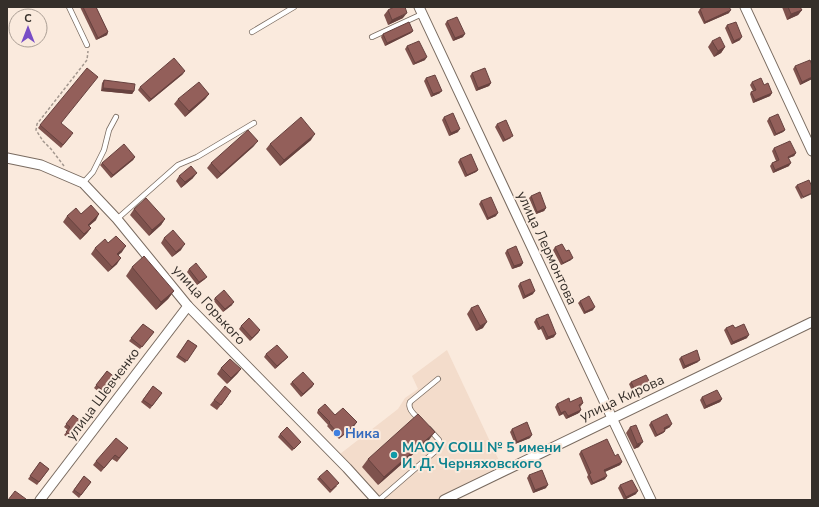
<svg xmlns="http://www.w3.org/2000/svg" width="819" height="507" font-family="'Nunito Sans',sans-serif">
	<rect width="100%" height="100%" fill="#faeadd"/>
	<polygon fill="#f3dccb" points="447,350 502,467 438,500 379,500 340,454 398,409 405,398 418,389 412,376"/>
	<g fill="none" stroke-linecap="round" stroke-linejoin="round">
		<defs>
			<g id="lane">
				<polyline points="69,7 87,45"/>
				<polyline points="252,32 294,7"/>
				<polyline points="372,37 422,14"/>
				<polyline points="83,183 93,172 104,150 109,130 116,117"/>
				<polyline points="117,219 178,165 197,157 254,123"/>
				<path d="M420,420C415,415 407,409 410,402L438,379"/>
				<polyline points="379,500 439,448 439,440 429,429"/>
			</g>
			<g id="street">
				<polyline points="419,7 612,418 651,500"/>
				<polyline points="745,7 812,151"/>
				<polyline points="7,158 41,165 83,183 117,219 188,306 347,468 376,500"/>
				<polyline points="40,500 188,306"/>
				<polyline points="444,500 812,322"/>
			</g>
		</defs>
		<use href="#lane" stroke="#796b60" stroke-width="6"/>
		<use href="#street" stroke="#796b60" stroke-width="11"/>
		<polyline stroke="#a3978e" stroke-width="1.5" stroke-dasharray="3 2" stroke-linecap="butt" points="64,166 51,149 43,141 36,130 37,124 87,60 88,51"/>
		<use href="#lane" stroke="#fff" stroke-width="4.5"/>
		<use href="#street" stroke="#fff" stroke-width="9"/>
	</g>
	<g fill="#7e524d">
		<polygon points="80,7 96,7 108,32 107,35 96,40"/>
		<polygon points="782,7 800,7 802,10 798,15 787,20"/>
		<polygon points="700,9 729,13 704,24 698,12"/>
		<polygon points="388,10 403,18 388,25 384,15"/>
		<polygon points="447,21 463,37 453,41 445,24"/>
		<polygon points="727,25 740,40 732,44 725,28"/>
		<polygon points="413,31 411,33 385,46 381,37 383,34"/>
		<polygon points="712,41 725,47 721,53 714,57 708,47"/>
		<polygon points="407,46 425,60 413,65 405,49"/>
		<polygon points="795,66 812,79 800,85 793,69"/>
		<polygon points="472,73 491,83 489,86 476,91 470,76"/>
		<polygon points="183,74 149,102 138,90 140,87"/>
		<polygon points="426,78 440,93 431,97 424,81"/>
		<polygon points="104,80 134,91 132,94 101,91 102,83"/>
		<polygon points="752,82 772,93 770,96 753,103 750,94 751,92 753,91 750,85"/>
		<polygon points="209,94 205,99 185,117 174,104 178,99"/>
		<polygon points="444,117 458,132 449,136 442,120"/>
		<polygon points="769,118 785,130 783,132 774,136 767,121"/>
		<polygon points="61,123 71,136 61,148 38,128 40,125"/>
		<polygon points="497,124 511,138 503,142 495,127"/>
		<polygon points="311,140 280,166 266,149 270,144"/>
		<polygon points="254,146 217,179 207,168 211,163"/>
		<polygon points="774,148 796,153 794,156 789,158 789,166 773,173 770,166 772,163 776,161 772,151"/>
		<polygon points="135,157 133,160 111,178 100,165 102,163"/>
		<polygon points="460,159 478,170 476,172 465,177 458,162"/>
		<polygon points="179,176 193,178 181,188 176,181"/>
		<polygon points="797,185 812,187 801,199 795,187"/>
		<polygon points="531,196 546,208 544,211 536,214 529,198"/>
		<polygon points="481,201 496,216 487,220 479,204"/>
		<polygon points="134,209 165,219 161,225 149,236 130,215"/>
		<polygon points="81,214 96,220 89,226 91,228 87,233 80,240 63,222 67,216"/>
		<polygon points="164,238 181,250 172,257 161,243"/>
		<polygon points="108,243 122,252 118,255 117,264 108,272 91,254 95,248"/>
		<polygon points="555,247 566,251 571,260 561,265 553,250"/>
		<polygon points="507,250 523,263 521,266 512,269 505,253"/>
		<polygon points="132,267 174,291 168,299 156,310 126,276"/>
		<polygon points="189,269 205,279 197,285 187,272"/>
		<polygon points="520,283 533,294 523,299 518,286"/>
		<polygon points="215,298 232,305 223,312 213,300"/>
		<polygon points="580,301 593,310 584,314 578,303"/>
		<polygon points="471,308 483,328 476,331 467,314"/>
		<polygon points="536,319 554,337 546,340 541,329 538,330 534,322"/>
		<polygon points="143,324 154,332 140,349 129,341"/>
		<polygon points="241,326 260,330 258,333 250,341 239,329"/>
		<polygon points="726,328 735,328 747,338 731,345 724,330"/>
		<polygon points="188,340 197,346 185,363 176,357"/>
		<polygon points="266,354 288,357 286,359 275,369 264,357"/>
		<polygon points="681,357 698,362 683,369 679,359"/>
		<polygon points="221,368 241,369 237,374 227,384 217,374"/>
		<polygon points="107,371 117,379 104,396 94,388"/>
		<polygon points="292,382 314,384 312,387 301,397 290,384"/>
		<polygon points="631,382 650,383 648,386 633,393 629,384"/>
		<polygon points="153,386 162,393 150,409 141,402"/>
		<polygon points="228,396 217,410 210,405 214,400"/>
		<polygon points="702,397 722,399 720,402 704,409 700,400"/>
		<polygon points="570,402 583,403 581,406 580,407 581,410 579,413 566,419 563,414 559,416 555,407 557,404"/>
		<polygon points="318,410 335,415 355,425 339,439 327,426 328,425 317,413"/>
		<polygon points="73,415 82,422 70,439 64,435 68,430 64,427"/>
		<polygon points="651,422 670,427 665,430 665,431 663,433 655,437 649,425"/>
		<polygon points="630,427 639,447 634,449 626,433"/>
		<polygon points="512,429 530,438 515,444 510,432"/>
		<polygon points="280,434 301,442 292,451 278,437"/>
		<polygon points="429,440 378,485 362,467 368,459"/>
		<polygon points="128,448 117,462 112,459 101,472 93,465 96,461"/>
		<polygon points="581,451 615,456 622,462 620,465 605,472 605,479 591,485 587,477 588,475 579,454"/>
		<polygon points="40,462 49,469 37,485 28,479"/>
		<polygon points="529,475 546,488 533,493 527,478"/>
		<polygon points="84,476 91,482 79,498 72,492"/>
		<polygon points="319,477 337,486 330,493 317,479"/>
		<polygon points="620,485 636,494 624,500 618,488"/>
	</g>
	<g fill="#67423f">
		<polygon points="731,10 729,13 704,24 705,22"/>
		<polygon points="802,10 798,15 787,20 791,14"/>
		<polygon points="407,13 403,18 388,25 392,20"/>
		<polygon points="413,31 411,33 385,46 387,43"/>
		<polygon points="108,32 107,35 96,40 98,38"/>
		<polygon points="465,34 463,37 453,41 455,38"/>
		<polygon points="742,37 740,40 732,44 734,41"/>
		<polygon points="725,47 721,53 714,57 718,51"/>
		<polygon points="427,57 425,60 413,65 415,63"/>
		<polygon points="185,71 183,74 149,102 151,99"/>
		<polygon points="812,77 812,79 800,85 802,82"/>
		<polygon points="491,83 489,86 476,91 478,88"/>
		<polygon points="103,88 134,91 132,94 101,91"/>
		<polygon points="442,91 440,93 431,97 433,94"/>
		<polygon points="772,93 770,96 753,103 755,100"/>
		<polygon points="209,94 205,99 185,117 189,111"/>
		<polygon points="460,129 458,132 449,136 451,133"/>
		<polygon points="785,130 783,132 774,136 776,134"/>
		<polygon points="315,134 311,140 280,166 284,160"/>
		<polygon points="258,141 254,146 217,179 221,174"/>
		<polygon points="796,153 794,156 786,159 788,157"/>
		<polygon points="135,157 133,160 111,178 113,175"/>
		<polygon points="791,163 789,166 773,173 775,170"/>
		<polygon points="478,170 476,172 465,177 467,175"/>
		<polygon points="197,173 193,178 181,188 185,182"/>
		<polygon points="812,193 812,194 801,199 803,197"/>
		<polygon points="546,208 544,211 536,214 537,212"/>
		<polygon points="498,213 496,216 487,220 488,218"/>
		<polygon points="99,214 96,220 84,230 88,225"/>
		<polygon points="165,219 161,225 149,236 152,230"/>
		<polygon points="91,228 87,233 80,240 84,234"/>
		<polygon points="185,244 181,250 172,257 176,252"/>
		<polygon points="126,246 122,252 113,260 117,254"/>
		<polygon points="121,258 117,264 108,272 112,267"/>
		<polygon points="573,258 571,260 561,265 563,263"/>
		<polygon points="523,263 521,266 512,269 514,266"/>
		<polygon points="207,277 205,279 197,285 199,282"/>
		<polygon points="174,291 168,299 156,310 161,302"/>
		<polygon points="535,291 533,294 523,299 525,296"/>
		<polygon points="234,302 232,305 223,312 225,309"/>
		<polygon points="595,307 593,310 584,314 585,312"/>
		<polygon points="487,322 483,328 476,331 480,326"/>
		<polygon points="543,326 541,329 538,330 540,328"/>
		<polygon points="260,330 258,333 250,341 252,338"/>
		<polygon points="556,334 554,337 546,340 548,337"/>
		<polygon points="749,335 747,338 731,345 733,342"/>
		<polygon points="288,357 286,359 275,369 277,366"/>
		<polygon points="700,360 698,362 683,369 685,366"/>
		<polygon points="241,369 237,374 227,384 231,378"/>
		<polygon points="650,383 648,386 633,393 635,390"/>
		<polygon points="314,384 312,387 301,397 303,394"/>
		<polygon points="722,399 720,402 704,409 706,406"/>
		<polygon points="581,410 579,413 566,419 568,416"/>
		<polygon points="565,411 563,414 559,416 561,413"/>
		<polygon points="357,422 355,425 339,439 341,437"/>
		<polygon points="672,424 670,427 662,431 664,428"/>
		<polygon points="665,431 663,433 655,437 657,435"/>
		<polygon points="435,432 429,440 378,485 384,477"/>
		<polygon points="532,435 530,438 515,444 517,442"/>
		<polygon points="643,442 639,447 634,449 637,444"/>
		<polygon points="622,462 620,465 602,473 604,470"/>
		<polygon points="607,476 605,479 591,485 593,483"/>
		<polygon points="548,485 546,488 533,493 535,490"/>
		<polygon points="638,491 636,494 624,500 626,497"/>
	</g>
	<g fill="#935f5a" stroke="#67423f">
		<polygon points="83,7 96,7 108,32 98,38"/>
		<polygon points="394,7 405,7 407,13 392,20 388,10"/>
		<polygon points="705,7 729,7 731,10 705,22 700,9"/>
		<polygon points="788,7 800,7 802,10 791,14"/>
		<polygon points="457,17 465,34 455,38 447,21"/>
		<polygon points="409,22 413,31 387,43 383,34"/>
		<polygon points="736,22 742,37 734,41 727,25"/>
		<polygon points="720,37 725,47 718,51 712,41"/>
		<polygon points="419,41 427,57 415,63 407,46"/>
		<polygon points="174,58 185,71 151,99 140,87"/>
		<polygon points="810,60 812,65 812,77 802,82 795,66"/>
		<polygon points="87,68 98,77 61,123 73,133 63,145 40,125"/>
		<polygon points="485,68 491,83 478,88 472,73"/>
		<polygon points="435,75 442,91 433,94 426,78"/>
		<polygon points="761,78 764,85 768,83 772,93 755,100 751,92 756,90 752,82"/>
		<polygon points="104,80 135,84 134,91 103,88"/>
		<polygon points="199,82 209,94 189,111 178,99"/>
		<polygon points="453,113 460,129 451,133 444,117"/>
		<polygon points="778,114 785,130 776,134 769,118"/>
		<polygon points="301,117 315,134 284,160 270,144"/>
		<polygon points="506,120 513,136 505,140 497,124"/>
		<polygon points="248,130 258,141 221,174 211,163"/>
		<polygon points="790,141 796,153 788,157 791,163 775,170 772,163 779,160 774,148"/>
		<polygon points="124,144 135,157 113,175 102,163"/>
		<polygon points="471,154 478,170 467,175 460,159"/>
		<polygon points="191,166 197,173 185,182 179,176"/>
		<polygon points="809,180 812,187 812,193 803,197 797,185"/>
		<polygon points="540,192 546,208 537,212 531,196"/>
		<polygon points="491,197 498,213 488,218 481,201"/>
		<polygon points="146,198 165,219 152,230 134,209"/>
		<polygon points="91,205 99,214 88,225 91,228 84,234 67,216 76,208 81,214"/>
		<polygon points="173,230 185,244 176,252 164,238"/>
		<polygon points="116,236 126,246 117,254 121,258 112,267 95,248 105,239 108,243"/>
		<polygon points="562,244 566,251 569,250 573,258 563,263 555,247"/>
		<polygon points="516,246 523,263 514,266 507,250"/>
		<polygon points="144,256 174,291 161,302 132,267"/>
		<polygon points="196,263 207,277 199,282 189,269"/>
		<polygon points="530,279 535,291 525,296 520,283"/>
		<polygon points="224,290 234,302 225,309 215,298"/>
		<polygon points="589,296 595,307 585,312 580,301"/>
		<polygon points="478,305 487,322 480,326 471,308"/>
		<polygon points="548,314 556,334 548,337 543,326 540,328 536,319"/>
		<polygon points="249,318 260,330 252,338 241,326"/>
		<polygon points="143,324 154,332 142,347 131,338"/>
		<polygon points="744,324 749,335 733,342 726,328 733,325 735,328"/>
		<polygon points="188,340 197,346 187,361 178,355"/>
		<polygon points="277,345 288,357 277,366 266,354"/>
		<polygon points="697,350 700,360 685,366 681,357"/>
		<polygon points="230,359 241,369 231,378 221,368"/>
		<polygon points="107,371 117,379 106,393 96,385"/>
		<polygon points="303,372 314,384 303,394 292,382"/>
		<polygon points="646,375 650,383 635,390 631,382"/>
		<polygon points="153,386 162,393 152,406 143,400"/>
		<polygon points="225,386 231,391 221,405 214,400"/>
		<polygon points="717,390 722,399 706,406 702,397"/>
		<polygon points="581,397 583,403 579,405 581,410 568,416 565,411 561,413 557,404 569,398 570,402"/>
		<polygon points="325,404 335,415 343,408 357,422 341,437 329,423 330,422 318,410"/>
		<polygon points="418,414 435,432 384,477 368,459"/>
		<polygon points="667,414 672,424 664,428 665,431 657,435 651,422"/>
		<polygon points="73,415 82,422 72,436 66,432 70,427 66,424"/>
		<polygon points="527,422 532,435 517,442 512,429"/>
		<polygon points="636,425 643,442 637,444 630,427"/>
		<polygon points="287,427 301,442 294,449 280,434"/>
		<polygon points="116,438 128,448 119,458 115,455 104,468 96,461"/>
		<polygon points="607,439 615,456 618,454 622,462 604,470 607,476 593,483 589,474 591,473 581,451"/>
		<polygon points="40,462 49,469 39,482 30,476"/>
		<polygon points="327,470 339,483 331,490 319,477"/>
		<polygon points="542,470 548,485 535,490 529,475"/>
		<polygon points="84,476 91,482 81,495 74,490"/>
		<polygon points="632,480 638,491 626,497 620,485"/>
		<polygon points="15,491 26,499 26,500 8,500"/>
	</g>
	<circle fill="#3f7fe0" stroke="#faeadd" stroke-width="1.5" cx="337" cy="433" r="4"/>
	<circle fill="#0f9aa8" stroke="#faeadd" stroke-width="1.5" cx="394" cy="455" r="4"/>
	<g text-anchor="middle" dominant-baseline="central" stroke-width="4" stroke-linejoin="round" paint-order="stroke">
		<g font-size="14" fill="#352f2a" stroke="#faeadd">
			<text transform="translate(547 248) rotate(65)">улица Лермонтова</text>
			<text transform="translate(209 305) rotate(48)">улица Горького</text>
			<text transform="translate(103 394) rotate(-53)">улица Шевченко</text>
			<text transform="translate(622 398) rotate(-25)">улица Кирова</text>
		</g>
		<g font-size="14" font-weight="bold" fill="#366cbe" stroke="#faeadd" text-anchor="start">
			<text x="345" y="433">Ника</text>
		</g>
		<g font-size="14" font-weight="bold" fill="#0d838f" stroke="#faeadd" text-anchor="start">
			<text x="402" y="447">МАОУ СОШ № 5 имени<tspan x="402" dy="16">И. Д. Черняховского</tspan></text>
		</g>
	</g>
	<rect width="819" height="507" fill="none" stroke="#352f2a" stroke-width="16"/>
	<g transform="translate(28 28)"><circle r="19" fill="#faeadd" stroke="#ab9f95"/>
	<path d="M0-3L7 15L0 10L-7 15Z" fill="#784dc6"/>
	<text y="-6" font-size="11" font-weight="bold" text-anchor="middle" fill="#352f2a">С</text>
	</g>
</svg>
